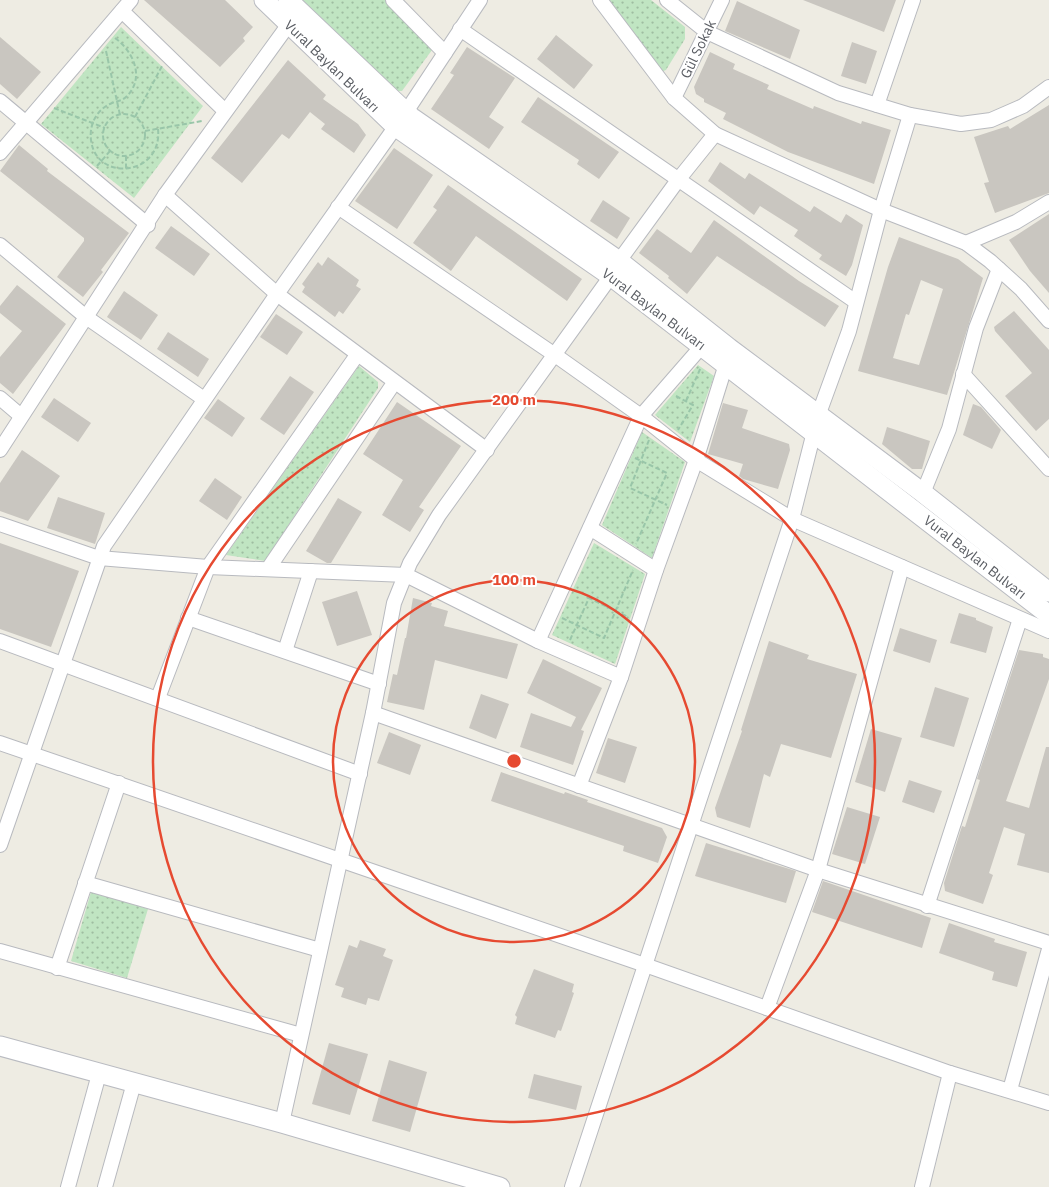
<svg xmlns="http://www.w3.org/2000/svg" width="1049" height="1187" font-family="'IBM Plex Sans',sans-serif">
	<defs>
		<pattern id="park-dots" width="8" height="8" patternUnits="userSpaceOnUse" patternTransform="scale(1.25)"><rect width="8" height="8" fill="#c0e5c2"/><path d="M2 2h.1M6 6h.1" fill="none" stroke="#9fbda1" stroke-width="1.8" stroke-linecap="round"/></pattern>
	</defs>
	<rect width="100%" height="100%" fill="#eeece3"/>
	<g fill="url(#park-dots)">
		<polygon points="302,0 387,0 432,44 432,50 402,91 398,91"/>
		<polygon points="608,0 651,0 685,27 685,39 666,70 661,72"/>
		<polygon points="121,27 203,106 134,198 41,124"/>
		<polygon points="698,365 714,376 690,442 655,415"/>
		<polygon points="359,366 378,382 378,388 265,561 226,555"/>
		<polygon points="642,432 685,462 652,558 602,525"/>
		<polygon points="594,543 645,574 615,664 552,635"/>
		<polygon points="91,892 148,909 127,978 71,961"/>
	</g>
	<g fill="#c9c6c0" fill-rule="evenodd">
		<polygon points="144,0 225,0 253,27 243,38 245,41 220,67"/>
		<polygon points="803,0 896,0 884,32"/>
		<polygon points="737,1 800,30 790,59 725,31"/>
		<polygon points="556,35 593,65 574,89 537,59"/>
		<polygon points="0,37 41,72 17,99 0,84"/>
		<polygon points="852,42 877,51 866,84 841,76"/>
		<polygon points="467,47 515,78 489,117 504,127 489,149 431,109 454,75 450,73"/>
		<polygon points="710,52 735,64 733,69 769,85 767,89 813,109 814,106 861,124 862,121 891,130 874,184 788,152 723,119 726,113 704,102 704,99 696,94 694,87"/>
		<polygon points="288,60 326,95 323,99 358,124 366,135 354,153 321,129 325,124 310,112 289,139 282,134 242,183 211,158"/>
		<polygon points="538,97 619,152 599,179 577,164 579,160 521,122"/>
		<polygon points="1049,105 1049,193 995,213 984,183 989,182 974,137 1008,126 1010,129"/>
		<polygon points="19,145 48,169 47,171 129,233 101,270 103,272 83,297 57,277 84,241 84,238 0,171"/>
		<polygon points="394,148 433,175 397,229 355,201"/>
		<polygon points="720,162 745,179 749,173 810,212 814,206 841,223 846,214 863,225 852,265 846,276 819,259 822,255 794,236 798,230 760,206 754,215 708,181"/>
		<polygon points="448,185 582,279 567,301 476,236 451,271 413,243 437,210 433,207"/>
		<polygon points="603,200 630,218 617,239 590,221"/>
		<polygon points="1049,214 1049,293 1030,271 1009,240"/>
		<polygon points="714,220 799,281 839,306 825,327 717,256 687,294 668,278 669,276 639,253 657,229 691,253"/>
		<polygon points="171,226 210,254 194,276 155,248"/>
		<path d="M899,237L958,259L983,278L947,395L858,371L888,267ZM921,280L943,289L919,365L893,358L906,314L909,315Z"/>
		<polygon points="328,257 359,280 356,286 361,289 343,314 339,311 335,317 302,292 305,287 302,284 318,262 322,266"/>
		<polygon points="17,285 66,324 13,394 0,383 0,357 22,331 0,313 0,306"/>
		<polygon points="124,291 158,315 141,340 107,317"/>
		<polygon points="1014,311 1049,350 1049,419 1036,431 1005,396 1032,373 995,331 994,327"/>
		<polygon points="276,314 303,332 287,355 260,337"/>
		<polygon points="168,332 209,359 198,377 157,349"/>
		<polygon points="290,376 314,392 284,435 260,419"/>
		<polygon points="54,398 91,423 78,442 41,417"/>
		<polygon points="218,399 245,418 232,437 204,418"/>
		<polygon points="397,402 461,446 419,507 424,510 410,532 382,515 403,480 363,454"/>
		<polygon points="723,403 748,410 742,428 789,444 790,450 778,489 743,479 739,476 743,464 708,454"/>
		<polygon points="973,404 981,407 1001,430 992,449 963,435"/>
		<polygon points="887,427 930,441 922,469 912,469 882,444"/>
		<polygon points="22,450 60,476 28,521 0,511 0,483"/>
		<polygon points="215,478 242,497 227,520 199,501"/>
		<polygon points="58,497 105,513 95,544 47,528"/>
		<polygon points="338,498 362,512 331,563 327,563 306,551"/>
		<polygon points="0,543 79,571 51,647 0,629"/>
		<polygon points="357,591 372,635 337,646 322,602"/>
		<polygon points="413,598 432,603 431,606 448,611 444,626 518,644 507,679 435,660 424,710 387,702 393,674 397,675 405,638 406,638"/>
		<polygon points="959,613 976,618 976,620 993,627 986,653 950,643"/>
		<polygon points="900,628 937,640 930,663 893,651"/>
		<polygon points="769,641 809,655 807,659 857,674 831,758 781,744 770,777 764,774 750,828 717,817 715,808 742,731 741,730"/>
		<polygon points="1019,650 1043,654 1043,657 1049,659 1049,679 1006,801 1029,808 1046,747 1049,747 1049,873 1017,865 1025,834 1004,827 989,873 993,875 983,904 945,891 944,883 962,826 965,827 980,780 977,779"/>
		<polygon points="543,659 602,688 581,730 584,731 573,765 520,747 531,713 571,727 576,717 527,693"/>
		<polygon points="935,687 969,698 954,747 920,737"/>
		<polygon points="481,694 509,704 496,739 469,728"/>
		<polygon points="871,729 902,738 885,792 855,782"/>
		<polygon points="389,732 421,745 410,775 377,763"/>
		<polygon points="608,738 637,747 625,783 596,773"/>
		<polygon points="501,772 564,794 565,792 588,800 587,802 662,828 667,837 658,863 623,851 624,846 491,801"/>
		<polygon points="909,780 942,791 934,813 902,802"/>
		<polygon points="847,807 880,817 865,864 832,854"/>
		<polygon points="706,843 796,871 786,903 695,876"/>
		<polygon points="823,881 931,918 922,948 812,912"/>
		<polygon points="949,923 995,939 994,942 1027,952 1017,987 992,980 994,972 939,953"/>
		<polygon points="360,940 386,949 383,956 393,960 379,1001 368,998 366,1005 341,997 344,988 335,985 349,945 357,948"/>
		<polygon points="534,969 574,984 572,992 574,993 570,1005 561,1031 558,1030 555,1038 515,1024 517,1017 515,1015"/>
		<polygon points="329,1043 368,1054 350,1115 312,1104"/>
		<polygon points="389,1060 427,1072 410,1132 372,1121"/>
		<polygon points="534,1074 582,1086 576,1110 528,1098"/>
	</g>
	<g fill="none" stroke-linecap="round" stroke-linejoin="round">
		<defs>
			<g id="street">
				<polyline points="393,0 445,53"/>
				<polyline points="600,0 674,98 715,134 881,210 966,243 990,261 1021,289 1049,321"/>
				<polyline points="667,0 707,32 838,93 910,115 961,124 991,120 1023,106 1049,87"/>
				<polyline points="122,11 225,111"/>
				<polyline points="460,29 856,302"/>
				<polyline points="674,98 722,0"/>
				<polyline points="0,101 148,225"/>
				<polyline points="877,105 913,0"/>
				<polyline points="0,153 131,0"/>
				<polyline points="165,195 277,294 487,450"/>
				<polyline points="338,207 555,355 641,416 696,460 792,519 1049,631"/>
				<polyline points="966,243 1016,222 1049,202"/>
				<polyline points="0,245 86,317 204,399"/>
				<polyline points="619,261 678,180 715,134"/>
				<polyline points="963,374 1049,469"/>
				<polyline points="0,398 21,416"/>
				<polyline points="0,450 165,195 289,24"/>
				<polyline points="923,493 949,429 976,328 999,269"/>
				<polyline points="0,524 99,558 208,567 406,575 538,641 621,677"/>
				<polyline points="590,528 656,570"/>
				<polyline points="268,569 394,383"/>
				<polyline points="188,618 379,684"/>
				<polyline points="0,641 360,774"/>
				<polyline points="538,641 641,416 702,346"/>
				<polyline points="285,651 311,571"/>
				<polyline points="158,698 208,567 357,355"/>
				<polyline points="373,713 818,870 1049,943"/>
				<polyline points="0,743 645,965 950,1073 1049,1103"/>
				<polyline points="579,786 621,677 656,570 696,460 726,364"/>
				<polyline points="0,845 104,546 277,294 406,112 480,0"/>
				<polyline points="85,883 320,950"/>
				<polyline points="927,906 1020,619"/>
				<polyline points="0,951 301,1035"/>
				<polyline points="57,968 119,783"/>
				<polyline points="767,1008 818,870 902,567"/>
				<polyline points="1010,1090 1049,949"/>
				<polyline points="282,1123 373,713 394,603 410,563 439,515 611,276"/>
				<polyline points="68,1187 99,1074"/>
				<polyline points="105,1187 134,1083"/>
				<polyline points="572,1187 792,519 818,416 849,331 881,210 910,115"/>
				<polyline points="922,1187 950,1073"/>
			</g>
			<g id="secondary">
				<polyline points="264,0 396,127 612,277 1049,615"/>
				<polyline points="288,0 411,117 619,261 729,348 923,493 1049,592"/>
				<polyline points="0,1046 282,1123 500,1187"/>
			</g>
		</defs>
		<use href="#street" stroke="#b8babf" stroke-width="16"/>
		<use href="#secondary" stroke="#b9bbc1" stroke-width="21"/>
		<g stroke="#99c6a9" stroke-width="2" stroke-dasharray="5 2.5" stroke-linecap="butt">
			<path d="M115,38C133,51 146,78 126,97C122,101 117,101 112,103C97,109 89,124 91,140C96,183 163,176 158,129"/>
			<polyline points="106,51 120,115"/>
			<polyline points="54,108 105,128"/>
			<circle cx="124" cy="135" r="21"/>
			<polyline points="135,117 162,66"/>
			<polyline points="145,131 202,121"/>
			<polyline points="126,156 126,169"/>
			<polyline points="97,166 110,151"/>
			<polyline points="676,396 693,405 678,430"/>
			<polyline points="686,401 701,367"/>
			<polyline points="649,440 630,488 667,505"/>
			<polyline points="635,458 667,473 636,544"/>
			<polyline points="562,618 604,638 633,570"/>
			<polyline points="570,640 589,598 628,617"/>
		</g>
		<use href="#street" stroke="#fff" stroke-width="14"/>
		<use href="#secondary" stroke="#fff" stroke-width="19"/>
	</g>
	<g fill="none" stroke="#e64a31" stroke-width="2.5">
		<circle cx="514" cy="761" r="181"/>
		<circle cx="514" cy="761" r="361"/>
	</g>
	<g text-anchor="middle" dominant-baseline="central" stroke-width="4" stroke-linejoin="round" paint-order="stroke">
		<g font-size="14" fill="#5b5e64" stroke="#fff">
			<text transform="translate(698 49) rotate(-64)">Gül Sokak</text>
			<text transform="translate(332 66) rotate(44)">Vural Baylan Bulvarı</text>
			<text transform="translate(654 309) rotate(37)">Vural Baylan Bulvarı</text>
			<text transform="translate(975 557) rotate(38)">Vural Baylan Bulvarı</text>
		</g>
	</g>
	<circle cx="514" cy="761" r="8" fill="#e64a31" stroke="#fff" stroke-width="2.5"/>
	<g font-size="15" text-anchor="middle" font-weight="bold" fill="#e64a31" stroke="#fff" stroke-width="4" stroke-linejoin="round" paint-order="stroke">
		<text x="514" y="405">200 m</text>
		<text x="514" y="585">100 m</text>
	</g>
</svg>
